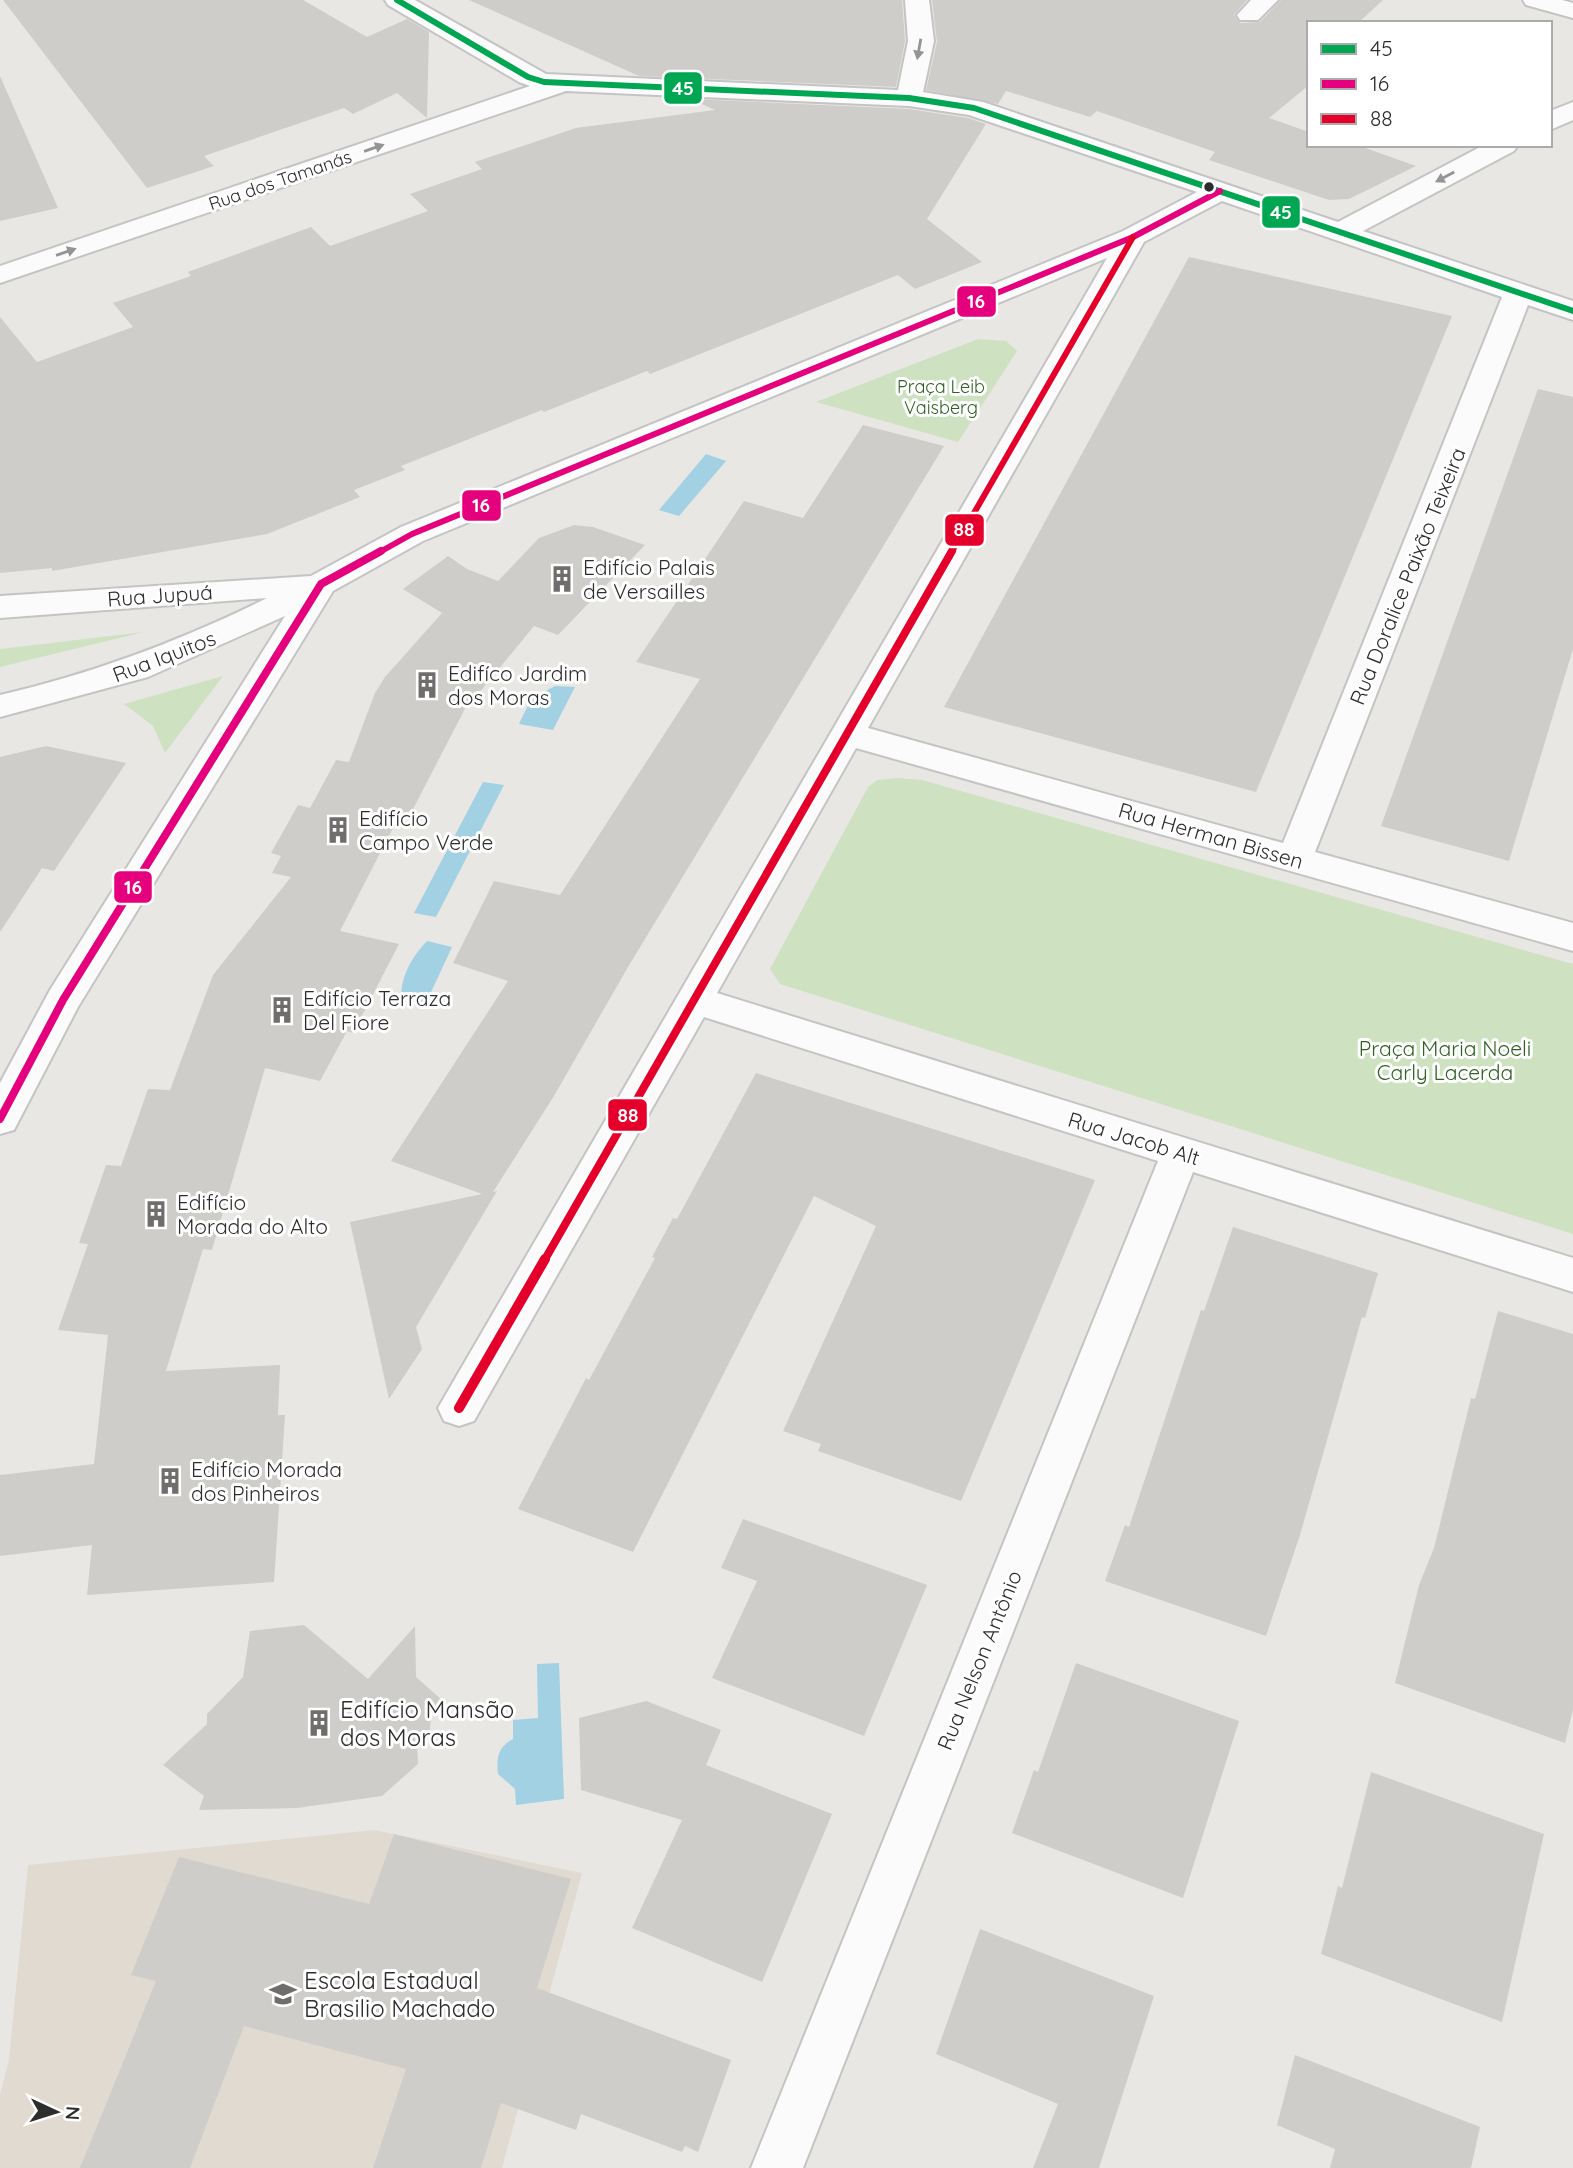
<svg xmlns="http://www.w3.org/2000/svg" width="1573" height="2168" font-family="Quicksand,sans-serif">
	<rect width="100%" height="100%" fill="#e9e7e4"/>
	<polygon fill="#e0dad1" points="374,1830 582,1873 502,2168 0,2168 0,2094 9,2060 28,1865"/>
	<g fill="#cee1c1">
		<polygon points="978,339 1006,341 1017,351 958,442 816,402"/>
		<polygon points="144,632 0,667 0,649"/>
		<polygon points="223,676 165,753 153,726 124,704"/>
		<polygon points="898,778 922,780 1573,964 1573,1234 780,984 770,969 868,787 877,780"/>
	</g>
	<g fill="#a1d1e2">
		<polygon points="706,454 726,461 679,516 659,510"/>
		<polygon points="555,686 575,687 553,730 519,724 531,699"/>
		<polygon points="483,782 504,785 436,917 414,913"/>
		<path d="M427,941L452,947L426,1003L401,998C401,975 412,957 427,941Z"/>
		<path d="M559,1663L564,1799L516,1805L515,1789L498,1774C496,1758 498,1747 513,1739V1720L538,1718L537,1664Z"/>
	</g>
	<g fill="#cfcdca">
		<polygon points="3,0 303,0 367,37 407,19 429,32 427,118 397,93 353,114 344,108 204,156 214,166 147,188"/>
		<polygon points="469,0 902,0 905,41 896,87 639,76"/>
		<polygon points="932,0 1247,0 1234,15 1240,23 1260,22 1281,0 1383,0 1358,23 1309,23 1309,85 1269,118 1309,132 1309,145 1357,145 1416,166 1349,199 1329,200 1209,160 1215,152 1097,111 1090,117 1006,91 998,104 926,90 937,42"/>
		<polygon points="0,76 58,208 0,221"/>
		<polygon points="691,99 909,109 968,118 986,124 927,219 982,262 915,289 898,275 650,374 647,371 544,412 542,410 401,466 405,470 354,490 360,497 267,534 52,571 52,568 0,573 0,317 37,362 133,327 113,303 191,276 188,272 311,227 330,246 428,211 410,194 482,169 475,162 576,128 715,110"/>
		<polygon points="1189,257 1452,316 1256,792 944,707"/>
		<polygon points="1538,389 1573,397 1573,649 1509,861 1381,826"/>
		<polygon points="863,425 944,446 628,967 554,1096 493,1192 497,1191 416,1327 422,1349 389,1399 350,1222 482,1194 391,1161 508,981 453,963 494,881 560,895 700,679 636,662 744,501 803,518"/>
		<polygon points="574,525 593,527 645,545 558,635 534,626 474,699 470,699 410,815 404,814 398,825 395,824 340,931 399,944 353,1033 347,1031 320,1081 265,1068 212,1250 203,1249 166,1371 280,1365 278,1415 285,1415 274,1582 87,1595 92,1545 0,1556 0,1475 94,1464 108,1335 58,1330 88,1244 79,1243 106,1165 121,1166 148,1089 170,1090 213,975 291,877 272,873 281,856 271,853 298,805 310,808 336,760 349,762 375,693 385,677 442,613 403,589 448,556 467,569 498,581 539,538"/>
		<polygon points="46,746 126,763 54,871 42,868 0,932 0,757"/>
		<polygon points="756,1073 1095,1180 961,1501 818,1451 821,1444 783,1431 876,1226 814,1196 633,1552 518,1509 586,1378 589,1380 655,1258 652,1257 673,1218 677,1219"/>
		<polygon points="1233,1227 1378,1273 1365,1318 1362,1317 1300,1535 1266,1636 1105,1581 1125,1525 1129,1527 1201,1310 1204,1311"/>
		<polygon points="1498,1311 1573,1334 1573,1709 1565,1743 1395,1683 1419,1585 1434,1548 1471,1398 1475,1399"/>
		<polygon points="743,1519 927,1585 864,1736 712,1678 757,1581 721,1568"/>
		<polygon points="304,1625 368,1679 415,1626 416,1677 443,1701 431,1712 430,1732 417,1744 418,1764 382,1796 297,1808 199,1810 204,1796 163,1765 207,1724 207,1714 243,1677 250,1631"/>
		<polygon points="1076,1663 1239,1721 1183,1898 1012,1833 1034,1770 1038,1772"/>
		<polygon points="646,1701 721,1730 706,1765 832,1814 762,1982 632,1928 682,1820 581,1790 579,1718"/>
		<polygon points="1371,1772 1544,1834 1502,2022 1321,1954 1338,1886 1342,1888"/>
		<polygon points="394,1834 571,1879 537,1988 731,2060 698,2152 685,2146 682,2152 581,2114 576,2130 501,2103 481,2168 373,2168 406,2069 244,2026 190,2168 80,2168 156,1981 131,1975 179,1857 369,1904"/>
		<polygon points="980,1929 1154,1996 1099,2168 1033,2168 1058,2104 936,2054"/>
		<polygon points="1295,2055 1480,2127 1471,2168 1330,2168 1335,2149 1277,2125"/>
	</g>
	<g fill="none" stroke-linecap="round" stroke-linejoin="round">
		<defs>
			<g id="minor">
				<path d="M385,0H415L546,74L898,90L908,41L905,0H929L934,41L923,92L983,102L1338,222L1484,145H1518L1514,151L1363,231L1573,301V320L1528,305L1315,852L1573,923V951L856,748L717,993L1573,1258V1292L1193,1172L803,2168H751L1158,1161L704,1017L474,1421L459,1426L444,1421L438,1408L1107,258L423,541L333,591L78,1007L14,1130L0,1134V1083L50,990L285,616L148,677L0,717V695C94,673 180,641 267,598L0,618V596L311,576L401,527L1123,231L1197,192L969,115L909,106L566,91L0,283V266L530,86L519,82L388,5ZM1222,201L1502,297L1283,843L868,728L1144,242Z"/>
				<polygon points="1251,0 1278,0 1258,20 1240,20 1237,15"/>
				<polygon points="1523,0 1562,0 1573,3 1573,18 1526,5"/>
				<polygon points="1573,102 1573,120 1550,130 1550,111"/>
			</g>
		</defs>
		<use href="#minor" stroke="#c4c4c4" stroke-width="4"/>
		<use href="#minor" fill="#fcfbfb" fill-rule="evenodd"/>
		<defs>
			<polyline id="bus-1" points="397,0 528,77 544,82 909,98 974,108 1573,311"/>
			<polyline id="bus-2-far1" points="378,553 412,534 1133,237 1220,191"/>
			<polyline id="bus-2" points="0,1119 63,1000 321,584 381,551"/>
			<polyline id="bus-3-far2" points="951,553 1133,237"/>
			<polyline id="bus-3-far1" points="544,1261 952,551"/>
			<polyline id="bus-3" points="459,1408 545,1259"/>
		</defs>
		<use href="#bus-1" stroke="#fff" stroke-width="10"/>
		<use href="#bus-2-far1" stroke="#fff" stroke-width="10"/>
		<use href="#bus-2" stroke="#fff" stroke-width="13"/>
		<use href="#bus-3-far2" stroke="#fff" stroke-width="10"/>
		<use href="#bus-3-far1" stroke="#fff" stroke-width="13"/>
		<use href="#bus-3" stroke="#fff" stroke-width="16"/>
		<use href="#bus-1" stroke="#00a651" stroke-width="6"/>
		<use href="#bus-2-far1" stroke="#e5007d" stroke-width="6"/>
		<use href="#bus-2" stroke="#e5007d" stroke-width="8"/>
		<use href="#bus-3-far2" stroke="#e4002b" stroke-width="6"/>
		<use href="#bus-3-far1" stroke="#e4002b" stroke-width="8"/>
		<use href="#bus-3" stroke="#e4002b" stroke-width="10"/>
	</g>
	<defs><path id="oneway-solid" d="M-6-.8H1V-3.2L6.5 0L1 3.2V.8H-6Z" transform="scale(1.75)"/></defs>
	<g fill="#949494">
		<use href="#oneway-solid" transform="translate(919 49) rotate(100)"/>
		<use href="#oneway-solid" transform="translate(374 148) rotate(-19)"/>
		<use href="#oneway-solid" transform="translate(1445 177) rotate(152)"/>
		<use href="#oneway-solid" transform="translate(66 252) rotate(-19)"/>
	</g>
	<defs>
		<symbol id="building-bare" viewBox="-9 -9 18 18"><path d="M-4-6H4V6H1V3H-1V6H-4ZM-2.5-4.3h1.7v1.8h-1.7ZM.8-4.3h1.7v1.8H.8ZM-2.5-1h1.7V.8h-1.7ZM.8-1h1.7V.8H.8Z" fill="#6f6e6d" stroke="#fff" stroke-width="2.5" paint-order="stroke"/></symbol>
		<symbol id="school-bare" viewBox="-9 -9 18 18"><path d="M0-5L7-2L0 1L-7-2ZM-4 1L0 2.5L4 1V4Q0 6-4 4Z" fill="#6f6e6d" stroke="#fff" stroke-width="2.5" paint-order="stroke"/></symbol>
	</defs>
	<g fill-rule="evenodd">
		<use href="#building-bare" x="543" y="560" width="38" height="38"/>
		<use href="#building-bare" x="408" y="666" width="38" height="38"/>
		<use href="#building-bare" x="319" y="811" width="38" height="38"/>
		<use href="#building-bare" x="263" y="991" width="38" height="38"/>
		<use href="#building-bare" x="137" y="1195" width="38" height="38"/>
		<use href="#building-bare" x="151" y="1462" width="38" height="38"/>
		<use href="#building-bare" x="300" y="1704" width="38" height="38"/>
		<use href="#school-bare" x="264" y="1975" width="38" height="38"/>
	</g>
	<circle fill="#2d2d2d" stroke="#fff" stroke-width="2.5" cx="1209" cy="187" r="6"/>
	<g text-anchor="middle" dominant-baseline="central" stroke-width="6" stroke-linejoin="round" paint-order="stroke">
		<g font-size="18" fill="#2d2d2d" stroke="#fff">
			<text transform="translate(280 180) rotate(-19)">Rua dos Tamanás</text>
		</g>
		<g font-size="18" fill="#316224" stroke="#fff">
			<text x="941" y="386">Praça Leib<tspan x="941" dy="21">Vaisberg</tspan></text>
		</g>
		<g font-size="21" fill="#2d2d2d" stroke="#fff" text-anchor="start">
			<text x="583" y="567">Edifício Palais<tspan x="583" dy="24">de Versailles</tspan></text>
			<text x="448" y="673">Edifíco Jardim<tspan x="448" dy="24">dos Moras</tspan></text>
			<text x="359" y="818">Edifício<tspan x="359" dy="24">Campo Verde</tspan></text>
			<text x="303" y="998">Edifício Terraza<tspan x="303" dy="24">Del Fiore</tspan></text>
			<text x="177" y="1202">Edifício<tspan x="177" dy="24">Morada do Alto</tspan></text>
			<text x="191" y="1469">Edifício Morada<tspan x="191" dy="24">dos Pinheiros</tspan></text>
		</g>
		<g font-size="21" fill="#2d2d2d" stroke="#fff">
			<text transform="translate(1407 576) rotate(-68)">Rua Doralice Paixão Teixeira</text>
			<text transform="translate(160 595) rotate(-4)">Rua Jupuá</text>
			<text transform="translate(164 656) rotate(-21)">Rua Iquitos</text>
			<text transform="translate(1211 835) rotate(16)">Rua Herman Bissen</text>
			<text transform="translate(1134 1138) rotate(17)">Rua Jacob Alt</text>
			<text transform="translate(979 1660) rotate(-68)">Rua Nelson Antônio</text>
		</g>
		<g font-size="21" fill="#316224" stroke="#fff">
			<text x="1445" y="1048">Praça Maria Noeli<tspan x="1445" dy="24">Carly Lacerda</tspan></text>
		</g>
		<g font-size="24" fill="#2d2d2d" stroke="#fff" text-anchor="start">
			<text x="340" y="1709">Edifício Mansão<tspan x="340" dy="28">dos Moras</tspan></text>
			<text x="304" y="1980">Escola Estadual<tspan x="304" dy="28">Brasilio Machado</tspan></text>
		</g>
	</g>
	<g stroke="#fff" stroke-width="2.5">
		<rect x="663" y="71" width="40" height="34" rx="7" fill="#00a651"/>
		<rect x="1261" y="195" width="40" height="34" rx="7" fill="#00a651"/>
		<rect x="956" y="285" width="41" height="33" rx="7" fill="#e5007d"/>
		<rect x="461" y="489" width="41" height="33" rx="7" fill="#e5007d"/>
		<rect x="944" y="513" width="41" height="34" rx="7" fill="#e4002b"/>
		<rect x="113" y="870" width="40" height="34" rx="7" fill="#e5007d"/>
		<rect x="607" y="1098" width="41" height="34" rx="7" fill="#e4002b"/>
	</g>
	<g font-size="19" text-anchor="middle" font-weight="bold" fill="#fff">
		<text x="683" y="95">45</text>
		<text x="1281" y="219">45</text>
		<text x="976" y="308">16</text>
		<text x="481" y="512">16</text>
		<text x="964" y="536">88</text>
		<text x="133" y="894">16</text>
		<text x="628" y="1122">88</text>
	</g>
	<rect x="1307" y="21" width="245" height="126" fill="#ffffff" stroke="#ababab" stroke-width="2"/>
	<rect x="1321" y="44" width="35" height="10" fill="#00a651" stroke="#ababab" stroke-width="2"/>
	<text x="1370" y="56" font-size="21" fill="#2d2d2d">45</text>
	<rect x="1321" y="79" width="35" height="10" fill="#e5007d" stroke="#ababab" stroke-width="2"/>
	<text x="1370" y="91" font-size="21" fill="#2d2d2d">16</text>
	<rect x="1321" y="114" width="35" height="10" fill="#e4002b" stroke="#ababab" stroke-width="2"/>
	<text x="1370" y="126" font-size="21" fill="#2d2d2d">88</text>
	<g transform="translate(56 2112) rotate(94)" stroke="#ffffff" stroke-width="5" paint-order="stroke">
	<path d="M0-5L12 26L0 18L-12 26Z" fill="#2d2d2d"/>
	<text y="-10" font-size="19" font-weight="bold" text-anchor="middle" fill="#2d2d2d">N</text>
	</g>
</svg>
